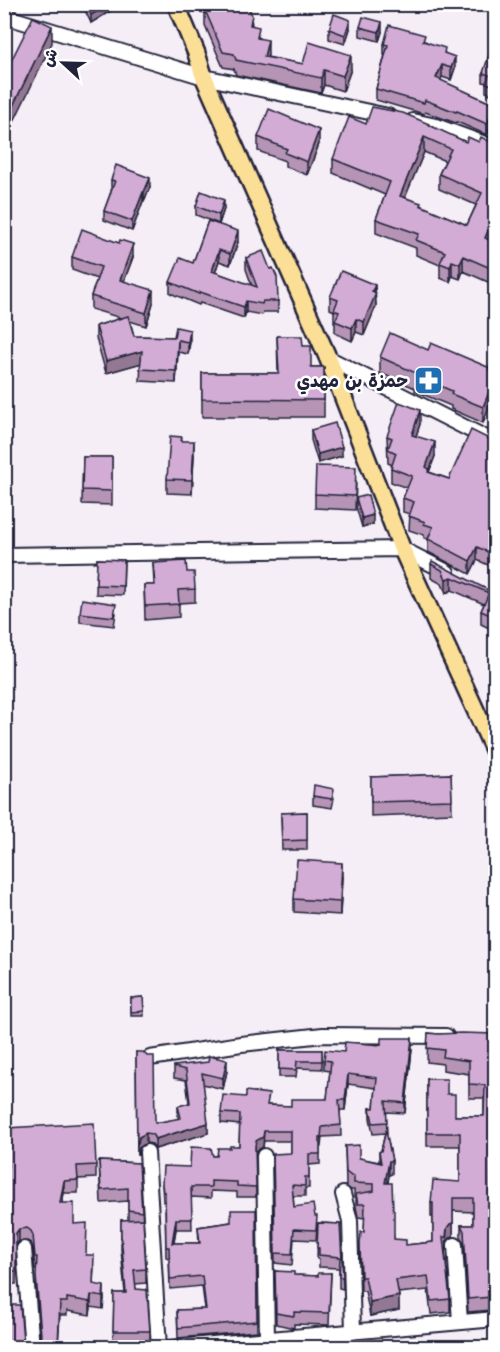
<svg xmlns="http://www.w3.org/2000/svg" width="500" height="1352" font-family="'Shantell Sans','Playpen Sans Arabic',sans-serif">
	<rect width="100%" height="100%" fill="#f6eef6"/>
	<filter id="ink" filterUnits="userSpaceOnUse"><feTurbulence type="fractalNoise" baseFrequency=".0167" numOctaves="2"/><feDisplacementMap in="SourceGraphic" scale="12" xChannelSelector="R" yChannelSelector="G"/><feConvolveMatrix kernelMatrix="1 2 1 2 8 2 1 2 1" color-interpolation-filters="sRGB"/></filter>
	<g filter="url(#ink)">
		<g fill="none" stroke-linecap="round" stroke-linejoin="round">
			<defs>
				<g id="minor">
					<polyline points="4,16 204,77 388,116"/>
					<polyline points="413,121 436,126 496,148"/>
					<polyline points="328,358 496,443"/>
					<polyline points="4,555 402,549 447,572"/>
					<polyline points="150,1058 241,1044 323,1035 446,1036"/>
					<polyline points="147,1152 159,1348"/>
					<polyline points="264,1156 267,1339"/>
					<polyline points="343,1194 350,1221 353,1332"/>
					<polyline points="455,1245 460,1322"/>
					<polyline points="24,1249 32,1348"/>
					<polyline points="168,1348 496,1319"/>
				</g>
				<polyline id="major" points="176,4 196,52 204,77 328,358 402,549 496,755"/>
			</defs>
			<use href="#minor" stroke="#22223b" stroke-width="18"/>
			<use href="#major" stroke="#22223b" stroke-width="21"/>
			<use href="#minor" stroke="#fff" stroke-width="14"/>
			<use href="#major" stroke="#fbdf96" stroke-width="16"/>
		</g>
		<g fill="#b594b6" stroke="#22223b" stroke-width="1.5" fill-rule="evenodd">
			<polygon points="82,4 112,4 112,10 91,23"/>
			<polygon points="190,4 249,4 252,25 268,55 267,57 303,64 351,69 343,91 324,85 321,93 236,75 234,69 223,67 205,25 205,13 190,8"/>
			<polygon points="360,27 382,32 379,41 360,36"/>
			<polygon points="329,29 350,29 345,44 329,39"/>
			<polygon points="425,41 445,53 455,68 451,80 442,77 440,80 495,105 487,135 457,122 456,123 425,112 424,114 376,100 376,89 385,55 384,55 384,44"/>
			<polygon points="495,57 495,96 486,92 486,83 483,82 483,73"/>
			<path d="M366,124L429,126L466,142H479L495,144V234L493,233L490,241L491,247L495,248V285L463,271L460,279L452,276L450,282L440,278V265L416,255V248L376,233V219L385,195L333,173V159ZM424,152L445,161L439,174V189L476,205L467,225L421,206L405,197Z"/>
			<polygon points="258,137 319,144 307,175 285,166 285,161 258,151"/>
			<polygon points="111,180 150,187 144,201 143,201 132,231 104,220 104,211 112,189 111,189"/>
			<polygon points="196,206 224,209 219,224 196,215"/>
			<polygon points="208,221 238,242 230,265 219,261 215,272 252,286 246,269 246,258 278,301 278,312 263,312 262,315 246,312 244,318 200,303 199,305 170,293 170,282 193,263"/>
			<polygon points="72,257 133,257 124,281 153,303 146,326 130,321 134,336 174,337 190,342 188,354 178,352 176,383 140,381 141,363 106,373 96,338 96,326 121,318 91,309 91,296 97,279 72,270"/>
			<polygon points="375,293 376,306 364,335 356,332 352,341 335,333 335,323 334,323 334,311 330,309 330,297"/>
			<polygon points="277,336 303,346 311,367 324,367 324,417 202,417 202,373 278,373"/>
			<polygon points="428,350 490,368 483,423 451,409 451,406 415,391 415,388 380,373 380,357"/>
			<polygon points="420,424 416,436 435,456 429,472 449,479 495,442 495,568 477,560 470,574 428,552 428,539 424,538 424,535 409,530 410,514 403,512 403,498 407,488 391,482 391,468 392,465 388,463 387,436"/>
			<polygon points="311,430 342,456 318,463 311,440"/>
			<polygon points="182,441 194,455 192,494 167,493 167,479"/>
			<polygon points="83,457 112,457 112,505 82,504"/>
			<polygon points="356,481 355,510 315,508 315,494"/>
			<polygon points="356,498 373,524 362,527 356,507"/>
			<polygon points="97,559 124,560 123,595 96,594"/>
			<polygon points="153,563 187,572 195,589 195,602 179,603 179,617 145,620 144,585 154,585"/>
			<polygon points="431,564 492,592 495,593 495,631 481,624 481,611 484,604 452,590 446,593 442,584 431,578"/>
			<polygon points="80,613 116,613 114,626 80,622"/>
			<polygon points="495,688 495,709 493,704 493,690"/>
			<polygon points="451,774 452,813 371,816 371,777"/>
			<polygon points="313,796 334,798 332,808 313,805"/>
			<polygon points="307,812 307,850 282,850 281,813"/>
			<polygon points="342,877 340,915 294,912 294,899"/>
			<polygon points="143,997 144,1016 131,1016 131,998"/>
			<polygon points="428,1033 438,1034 495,1034 495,1158 492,1158 490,1249 495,1249 495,1285 491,1285 492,1310 468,1312 464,1244 461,1238 461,1225 473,1225 473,1212 453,1211 453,1236 450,1238 447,1242 446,1250 445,1250 450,1299 450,1312 431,1314 428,1290 398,1293 399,1310 370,1316 365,1291 361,1291 360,1244 364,1232 365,1218 358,1217 356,1207 356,1197 354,1197 354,1190 351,1190 346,1186 345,1146 359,1158 379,1162 379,1152 381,1151 385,1133 373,1134 370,1118 370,1108 374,1108 376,1088 348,1084 345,1110 340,1110 341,1136 322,1137 321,1147 320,1148 320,1164 309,1165 309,1188 305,1188 305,1196 293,1196 294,1207 317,1226 316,1240 294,1239 292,1265 275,1263 273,1164 291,1153 291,1141 264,1141 263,1147 256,1151 255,1156 256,1197 237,1197 237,1192 211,1191 211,1198 191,1197 192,1229 176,1229 174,1243 199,1243 198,1227 231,1222 256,1210 257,1331 178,1338 177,1310 205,1309 202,1286 170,1289 169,1258 166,1257 165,1202 163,1202 162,1184 190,1167 213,1156 217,1156 230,1148 239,1146 240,1125 221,1123 221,1113 269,1105 291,1106 327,1099 330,1071 324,1070 324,1060 344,1052 412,1049 405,1113 386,1112 387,1133 386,1133 392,1161 392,1174 389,1175 388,1183 394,1239 406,1245 433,1242 433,1217 431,1217 431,1203 460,1182 460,1146 427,1146 427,1079 447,1094 455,1116 484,1116 484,1098 469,1098 469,1074 443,1070 443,1064 427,1062"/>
			<polygon points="279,1050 322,1050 322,1069 297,1068 296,1077 279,1077"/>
			<polygon points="136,1052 147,1056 155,1123 178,1119 178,1106 189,1103 186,1080 174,1078 174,1066 227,1071 223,1089 203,1084 208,1133 155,1149 152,1144 146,1143 139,1148 138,1155 137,1155"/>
			<polygon points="6,1128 96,1165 96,1178 78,1179 78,1193 64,1193 62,1203 74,1224 86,1255 94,1268 93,1284 104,1298 103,1309 91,1307 90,1315 67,1311 67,1315 60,1315 58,1347 36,1347 36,1343 40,1340 40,1338 36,1289 37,1270 35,1270 33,1248 31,1243 27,1241 19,1241 16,1246 16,1284 7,1284 5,1305 27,1347 4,1347 4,1167 7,1167"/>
			<polygon points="99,1161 139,1163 146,1269 146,1283 135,1284 136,1289 150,1331 150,1345 113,1345 114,1293 125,1293 121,1250 121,1220 128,1220 128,1201 101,1203"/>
			<polygon points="318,1223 340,1224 343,1289 339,1288 339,1268 319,1267 319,1259 317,1259"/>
			<polygon points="275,1271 294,1275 318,1276 331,1273 329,1325 294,1324 294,1328 276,1324"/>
		</g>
		<g fill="#937894" stroke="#22223b" stroke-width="1.5">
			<polygon points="109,4 112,4 112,10 91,23 91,15"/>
			<polygon points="350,20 350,29 345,44 345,35"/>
			<polygon points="382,22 382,32 379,41 379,32"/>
			<polygon points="52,26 52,43 4,142 4,124"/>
			<polygon points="268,40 268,55 265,66 264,57"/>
			<polygon points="351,55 351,69 343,91 343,76"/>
			<polygon points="455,57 455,68 451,80 451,68"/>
			<polygon points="442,65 442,77 436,90 436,78"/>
			<polygon points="324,70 324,85 321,93 321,78"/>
			<polygon points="495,106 495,117 487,135 487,124"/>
			<polygon points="319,130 319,144 307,175 307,162"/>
			<polygon points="424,137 424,152 400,210 400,196"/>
			<polygon points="495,148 495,163 492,157"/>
			<polygon points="150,178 150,187 144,201 144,192"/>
			<polygon points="143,192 143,201 132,231 132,221"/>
			<polygon points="224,200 224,209 219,224 219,215"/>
			<polygon points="493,219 493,233 485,253 485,238"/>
			<polygon points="238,231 238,242 230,265 230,254"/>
			<polygon points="133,244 133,257 120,292 120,280"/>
			<polygon points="219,250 219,261 212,282 212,271"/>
			<polygon points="463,256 463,271 460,279 460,264"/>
			<polygon points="452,261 452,276 450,282 450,267"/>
			<polygon points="375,285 376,306 364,335 364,322"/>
			<polygon points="153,290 153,303 146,326 146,313"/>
			<polygon points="246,301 246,312 244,318 244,307"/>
			<polygon points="356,319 356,332 352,341 352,328"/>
			<polygon points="190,330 190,342 188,354 188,342"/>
			<polygon points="178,340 178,352 176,383 176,371"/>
			<polygon points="142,351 142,363 106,373 106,361"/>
			<polygon points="495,377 495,393 483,423 483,407"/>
			<polygon points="420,410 420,424 412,448 412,435"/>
			<polygon points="194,441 194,455 192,494 192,480"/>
			<polygon points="435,442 435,456 429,472 429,482 426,467"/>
			<polygon points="342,447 342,456 318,463 318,454"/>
			<polygon points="373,515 373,524 362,527 362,518"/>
			<polygon points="477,547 477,560 470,574 470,561"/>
			<polygon points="452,577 452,590 446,593 446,579"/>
			<polygon points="342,863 342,877 340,915 340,902"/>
			<polygon points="412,1038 412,1049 405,1113 405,1103"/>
			<polygon points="227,1060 227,1071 223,1089 223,1078"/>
			<polygon points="348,1074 348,1084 345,1110 345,1100"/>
			<polygon points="208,1123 208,1133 155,1149 155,1139"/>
			<polygon points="264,1131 263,1147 256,1151 255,1156 255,1146 256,1141"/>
			<polygon points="146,1133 146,1143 139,1148 138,1155 137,1155 137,1145 139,1137"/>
			<polygon points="389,1161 389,1175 385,1197 385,1183"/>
			<polygon points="64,1181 64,1193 60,1216 60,1203"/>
			<polygon points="176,1219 176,1229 172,1253 172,1243"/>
			<polygon points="453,1223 453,1236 450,1238 447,1242 446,1250 447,1228 450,1224"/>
			<polygon points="19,1229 19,1241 16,1246 16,1233"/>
			<polygon points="7,1271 7,1284 5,1311 5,1299"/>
			<polygon points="104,1286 104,1298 103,1309 103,1297"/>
			<polygon points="91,1295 91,1307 90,1315 90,1302"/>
			<polygon points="399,1296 399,1310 370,1316 370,1302"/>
		</g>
		<g fill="#d2acd4" stroke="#22223b" stroke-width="1.5" fill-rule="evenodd">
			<polygon points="85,4 109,4 91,15"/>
			<polygon points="218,4 249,4 248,7 252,15 250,25 259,27 257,38 268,40 264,57 303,64 309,42 351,55 343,76 324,70 321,78 236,60 234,54 223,52 205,10"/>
			<polygon points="334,14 350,20 345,35 329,29"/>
			<polygon points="33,17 52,26 4,124 4,75"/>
			<polygon points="363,17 382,22 379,32 360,27"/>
			<polygon points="389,25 425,35 423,41 445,48 444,53 455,57 451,68 442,65 436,78 495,105 487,124 457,111 456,112 425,100 424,103 420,102 376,89 388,45 384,44"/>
			<polygon points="489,55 495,57 495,86 486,83 489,75 483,73"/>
			<path d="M372,107L403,113L429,124V125L466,142L468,137L479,142L481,137L495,144V148L492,157L495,159V219H493L485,238L491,241L489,246L495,248V270L463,256L460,264L452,261L450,267L440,263L445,252L416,240L419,234L376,219L390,182L333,159L349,117L366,124ZM424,137L451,149L439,174L482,193L467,225L420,205L421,203L400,196Z"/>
			<polygon points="269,109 319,130 307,162 285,153 287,149 258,137"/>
			<polygon points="116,165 150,178 144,192 143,192 132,221 104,211 115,181 111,180"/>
			<polygon points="201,191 224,200 219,215 196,206"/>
			<polygon points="208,221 238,231 230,254 219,250 212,271 257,287 246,258 263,251 270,269 273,268 277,277 278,301 263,301 262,304 246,301 244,307 200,292 199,294 170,282 180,258 193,263"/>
			<polygon points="82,229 119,243 120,240 133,244 120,280 153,290 146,313 91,296 101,267 72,257"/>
			<polygon points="341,271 375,285 372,291 376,293 364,322 356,319 352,328 335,321 339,312 334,310 338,300 330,297"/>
			<polygon points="128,316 134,336 174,337 176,327 190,330 188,342 178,340 176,371 140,369 142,351 106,361 96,326"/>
			<polygon points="390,333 428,350 431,343 490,368 489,370 495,372 495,377 483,407 451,394 452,391 415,375 416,373 380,357"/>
			<polygon points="277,336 302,336 303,346 311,346 311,367 324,367 324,400 202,399 202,373 279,373"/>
			<polygon points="399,402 420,410 412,435 435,442 426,467 429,469 428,472 449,479 471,430 495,442 495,555 477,547 470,561 428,539 433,527 424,524 425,522 409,516 414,502 403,498 412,476 391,468 396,453 388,449 392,438 387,436"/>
			<polygon points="335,423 342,447 318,454 311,430"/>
			<polygon points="170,436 182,437 181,441 194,441 192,480 167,479"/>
			<polygon points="83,457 112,457 112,491 82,490"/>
			<polygon points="316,466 356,467 355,496 315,494"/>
			<polygon points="368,495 373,515 362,518 356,498"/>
			<polygon points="97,559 124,560 123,586 96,585"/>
			<polygon points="186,561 187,572 194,572 195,589 178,590 179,604 145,606 144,585 155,585 153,563"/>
			<polygon points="432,561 492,592 495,593 495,617 481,611 489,593 452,577 446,579 442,570 431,564"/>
			<polygon points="82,599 116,604 114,617 80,613"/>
			<polygon points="451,774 452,800 371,802 371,777"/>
			<polygon points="314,785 334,789 332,799 313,796"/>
			<polygon points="307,812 307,840 282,841 281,813"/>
			<polygon points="297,860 342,863 340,902 294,899"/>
			<polygon points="143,997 144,1011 131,1012 131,998"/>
			<polygon points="428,1033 438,1034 461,1033 495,1034 495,1145 492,1145 490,1249 495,1249 495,1271 490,1271 492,1297 468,1299 464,1231 461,1225 473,1225 473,1198 453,1198 453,1223 450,1224 447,1228 446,1237 443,1237 450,1299 431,1301 428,1276 396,1280 399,1296 370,1302 365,1277 361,1277 360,1244 361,1232 364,1232 365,1204 358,1204 356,1194 374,1191 374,1184 354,1183 354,1176 351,1176 346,1172 345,1146 359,1145 359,1158 381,1163 379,1152 381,1151 386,1130 392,1161 389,1161 385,1183 392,1183 393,1210 394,1210 394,1239 406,1240 406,1245 433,1242 433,1203 431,1203 433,1180 460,1182 460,1133 427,1133 427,1079 447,1079 447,1094 455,1094 455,1116 484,1116 485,1085 469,1084 469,1061 443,1057 444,1050 427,1048"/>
			<polygon points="381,1038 412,1038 405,1103 386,1101 387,1122 373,1123 370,1108 374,1108 377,1078 348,1074 345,1100 339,1100 341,1125 322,1127 321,1137 320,1137 320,1154 309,1154 309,1177 305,1177 305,1186 292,1185 294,1207 313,1204 315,1216 317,1216 316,1230 294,1229 292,1254 275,1253 273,1154 291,1153 291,1131 264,1131 263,1137 256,1141 255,1146 256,1187 237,1186 237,1182 211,1181 211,1187 191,1187 192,1219 176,1219 172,1243 200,1243 198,1227 231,1222 231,1210 256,1210 257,1321 178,1328 177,1310 206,1309 202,1276 170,1279 169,1247 166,1247 165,1192 163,1192 162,1184 163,1166 190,1167 191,1147 211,1148 213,1156 217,1156 218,1148 230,1148 230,1146 239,1146 240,1114 221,1113 223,1095 246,1097 246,1091 269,1094 267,1105 291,1106 291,1099 327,1099 331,1061 324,1060 325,1050 344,1052 345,1042 381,1045"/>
			<polygon points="279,1050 322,1050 322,1061 297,1061 296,1070 279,1069"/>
			<polygon points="136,1052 143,1052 147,1056 154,1056 155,1123 181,1118 178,1106 190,1103 186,1070 174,1067 174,1066 208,1062 209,1056 227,1060 223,1078 202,1073 208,1123 155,1139 152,1134 146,1133 139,1137 138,1144 137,1145"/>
			<polygon points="94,1123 96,1165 77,1166 78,1180 64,1181 60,1203 74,1203 74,1224 87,1223 86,1255 94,1255 93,1284 104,1286 103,1297 91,1295 90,1302 67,1298 67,1302 60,1302 58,1344 36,1343 40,1340 41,1335 36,1276 37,1257 35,1257 33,1235 31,1231 27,1228 19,1229 16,1233 16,1271 7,1271 4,1298 4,1167 8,1167 6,1128"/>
			<polygon points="99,1161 139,1163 142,1212 128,1210 128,1188 101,1190"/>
			<polygon points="143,1219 146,1269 134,1270 136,1289 147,1290 150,1331 113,1331 114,1293 126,1293 121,1235 121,1220"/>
			<polygon points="318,1223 340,1224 343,1277 339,1277 340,1257 319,1255 319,1248 317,1248"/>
			<polygon points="275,1271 294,1272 294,1275 318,1276 318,1273 331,1273 329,1313 294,1312 294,1316 276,1313"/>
			<polygon points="4,1305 20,1305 23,1340 27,1347 4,1347"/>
		</g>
	</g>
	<defs>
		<symbol id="pharmacy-square" viewBox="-11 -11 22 22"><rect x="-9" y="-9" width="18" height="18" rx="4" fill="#1f6fb2" stroke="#fff"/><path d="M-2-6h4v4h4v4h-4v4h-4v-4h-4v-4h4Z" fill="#fff"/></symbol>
	</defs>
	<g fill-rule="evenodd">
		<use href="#pharmacy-square" x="412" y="364" width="33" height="33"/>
	</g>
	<g text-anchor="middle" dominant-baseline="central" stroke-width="5" stroke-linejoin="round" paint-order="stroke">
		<g font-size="18" font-weight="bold" fill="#22223b" stroke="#fff" text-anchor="end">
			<text x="408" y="381">حمزة بن مهدي</text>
		</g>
	</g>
	<rect width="500" height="1352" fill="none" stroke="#fff" stroke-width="24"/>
	<rect x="12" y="12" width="476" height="1328" fill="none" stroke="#22223b" stroke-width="2" filter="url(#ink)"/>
	<g transform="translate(63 63) rotate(292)" stroke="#ffffff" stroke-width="4.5" paint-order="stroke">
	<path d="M0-4.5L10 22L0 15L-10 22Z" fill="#22223b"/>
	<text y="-9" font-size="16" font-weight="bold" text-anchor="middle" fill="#22223b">ش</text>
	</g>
</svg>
